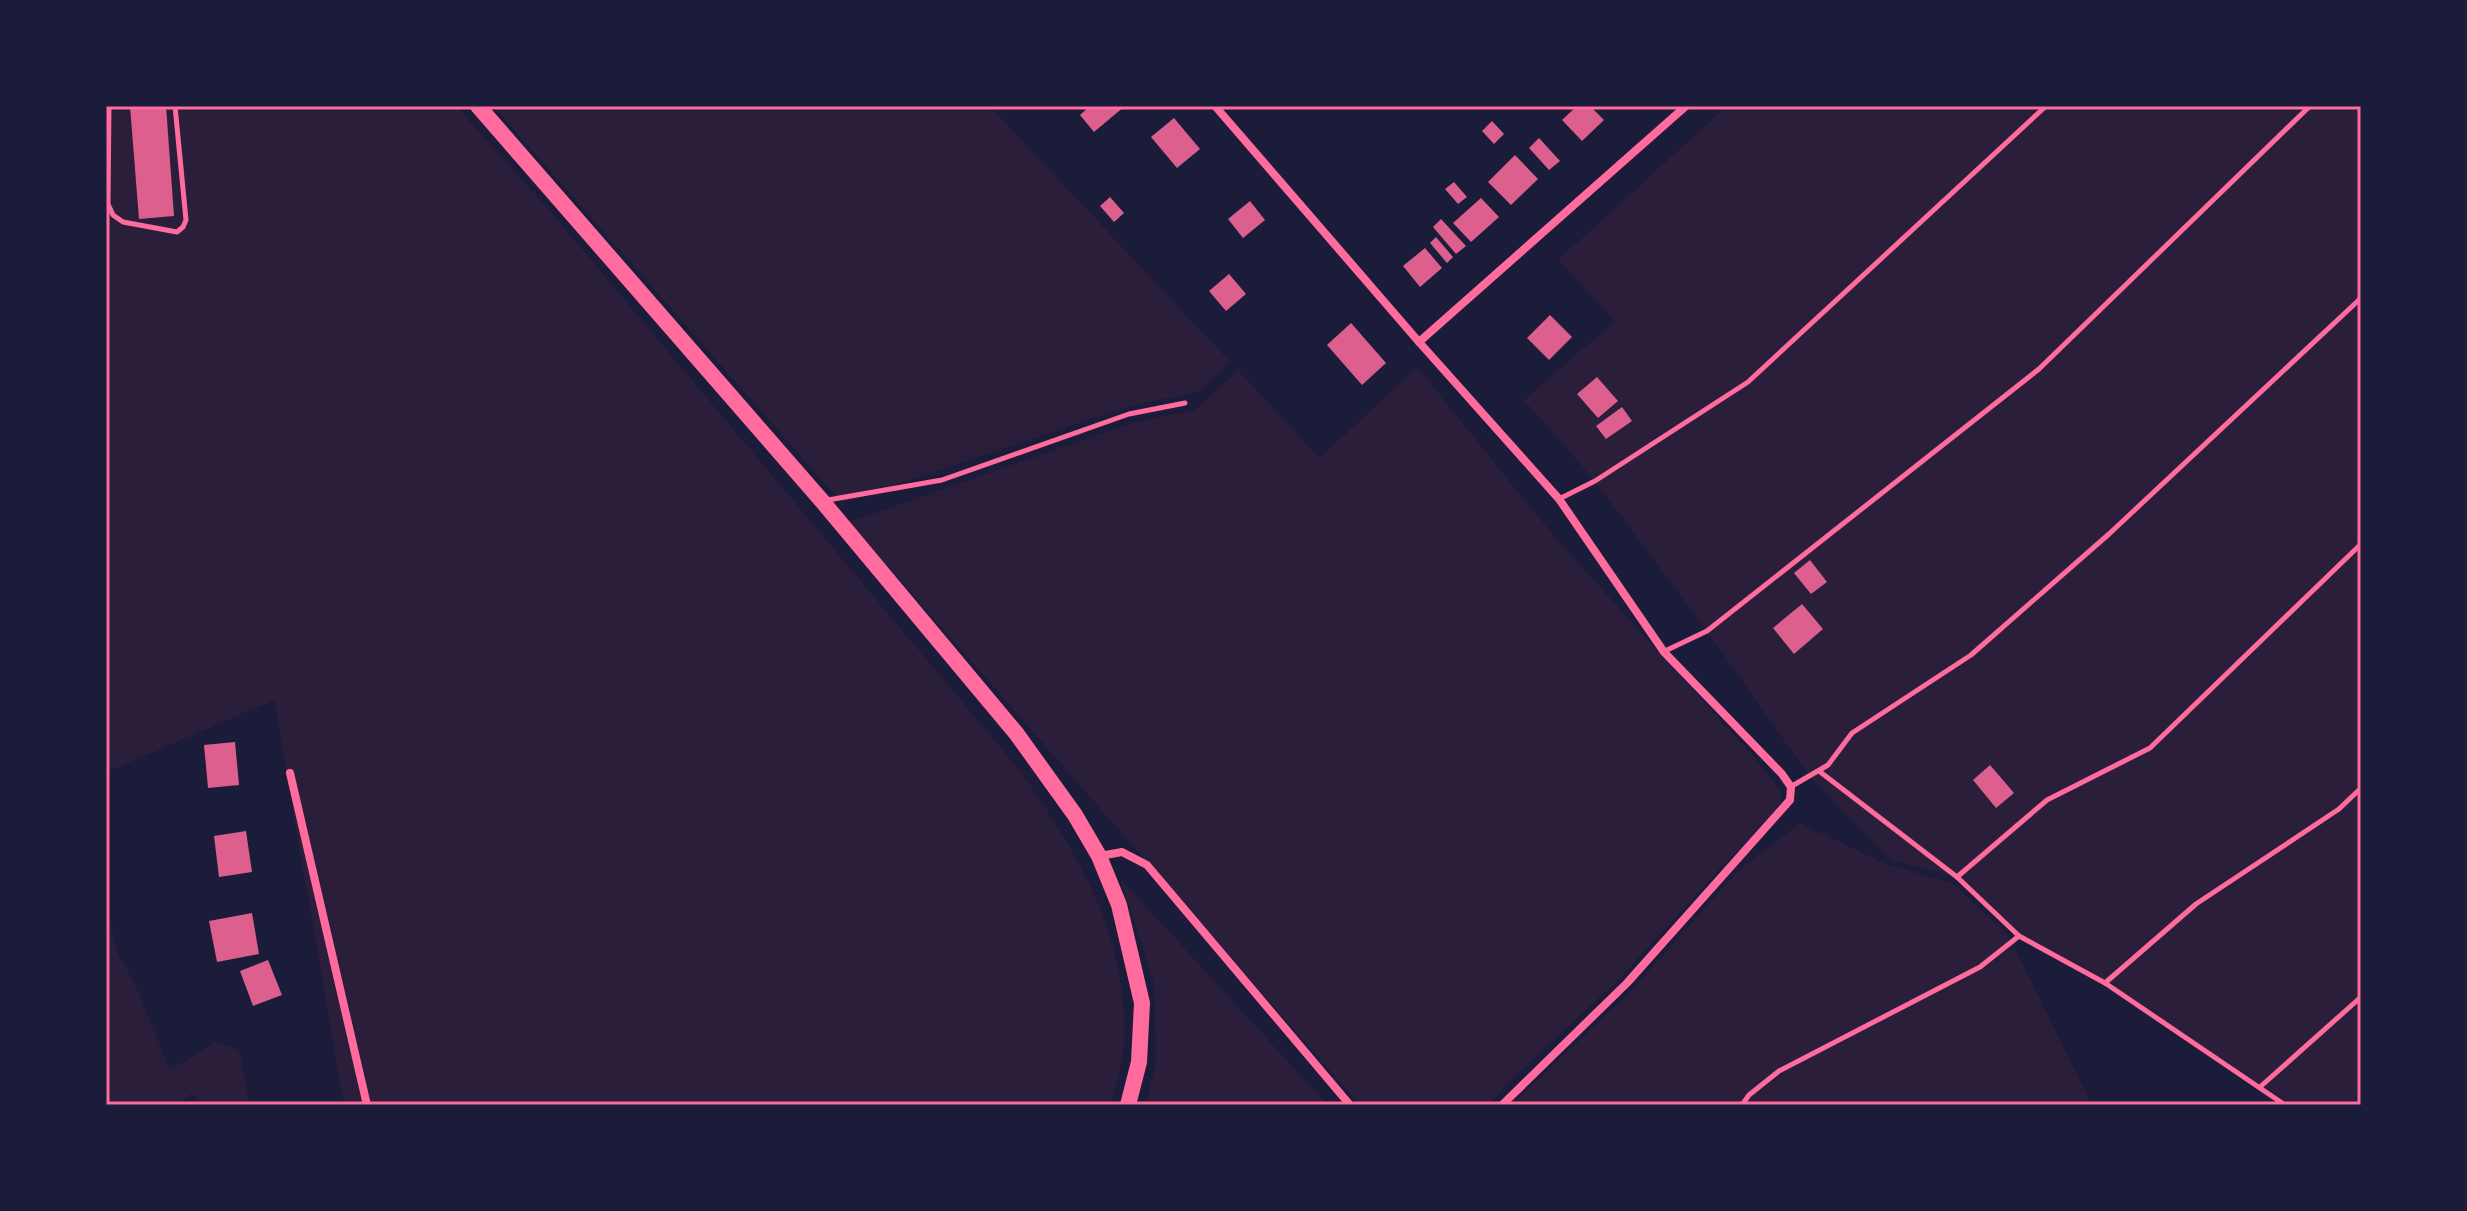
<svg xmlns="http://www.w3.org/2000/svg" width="2467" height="1211" font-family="Raleway,sans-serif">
	<rect width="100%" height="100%" fill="#1b1b3a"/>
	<g fill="#2a1e3b">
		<path d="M106,106H456L550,211L1022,773C1081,860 1129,936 1124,1045C1123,1065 1115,1086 1111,1105H344L274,700L109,771L106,777Z"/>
		<polygon points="493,106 990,106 1230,362 1199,392 1129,406 842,503"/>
		<polygon points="1727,106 2361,106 2361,1105 2285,1105 2105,983 2019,936 1957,877 1891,860 1810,777 1707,631 1595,481 1524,400 1615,321 1558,260"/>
		<polygon points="1417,367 1554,536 1750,753 1780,789 1782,801 1768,825 1724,864 1620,978 1508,1083 1489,1105 1360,1105 849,522 1135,422 1195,410 1238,370 1320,458"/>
		<polygon points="1800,823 1888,865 1952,883 2009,936 2092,1105 1511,1105 1629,993 1737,872"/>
		<polygon points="1120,878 1328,1105 1146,1105 1156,1063 1154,982"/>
		<polygon points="106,905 118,954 135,984 170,1070 216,1042 239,1050 250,1105 203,1105 192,1093 177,1105 106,1105"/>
	</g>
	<g fill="#dd5f8e">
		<polygon points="130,106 166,106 174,216 139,219"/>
		<polygon points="1090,106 1125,106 1094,132 1080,115"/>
		<polygon points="1577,106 1590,106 1604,120 1582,141 1562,120"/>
		<polygon points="1174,118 1200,149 1177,168 1151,137"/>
		<polygon points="1492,121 1504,134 1494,144 1482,131"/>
		<polygon points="1539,138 1560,161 1549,170 1529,148"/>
		<polygon points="1515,155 1538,179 1511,205 1488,182"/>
		<polygon points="1454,182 1467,197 1458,204 1445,189"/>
		<polygon points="1110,197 1124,213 1114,222 1100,206"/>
		<polygon points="1481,198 1499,217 1471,242 1453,223"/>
		<polygon points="1250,201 1265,220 1243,238 1228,219"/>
		<polygon points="1441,219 1466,246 1456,254 1433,227"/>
		<polygon points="1436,237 1453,257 1447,263 1430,243"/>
		<polygon points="1425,248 1442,268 1420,287 1403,266"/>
		<polygon points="1229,274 1246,294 1226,311 1209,291"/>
		<polygon points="1550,315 1572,337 1549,360 1527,338"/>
		<polygon points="1351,323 1386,363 1362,385 1327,345"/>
		<polygon points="1597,377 1618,401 1598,418 1577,394"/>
		<polygon points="1622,407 1632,421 1606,439 1596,426"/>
		<polygon points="1810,560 1827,582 1811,594 1794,573"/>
		<polygon points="1802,604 1823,629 1794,654 1773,628"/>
		<polygon points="235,742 239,785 208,788 204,745"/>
		<polygon points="1990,765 2014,793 1996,808 1973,780"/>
		<polygon points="246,831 252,872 219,877 214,836"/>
		<polygon points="252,913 259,954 217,962 209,921"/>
		<polygon points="268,960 282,995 253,1006 240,971"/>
	</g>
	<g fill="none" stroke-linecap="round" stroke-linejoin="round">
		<g stroke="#ff6b9d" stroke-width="5">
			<polyline points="109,106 108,204 113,215 123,222 177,232 183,227 186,220 175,106"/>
			<polyline points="1559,499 1595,481 1748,382 2046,106"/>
			<polyline points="828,500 942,480 1129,414 1185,403"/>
			<polyline points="1665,651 1707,631 2039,369 2310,106"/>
			<polyline points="1819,771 1957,877 2019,936 2105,983 2285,1105"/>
			<polyline points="1792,786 1828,765 1852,733 1971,655 2109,534 2361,298"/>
			<polyline points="1957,877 2047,800 2150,748 2361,544"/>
			<polyline points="2105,983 2196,904 2339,809 2361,788"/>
			<polyline points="2260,1087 2361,997"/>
			<polyline points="1742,1105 1749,1095 1779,1071 1980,967 2019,936"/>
		</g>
		<g stroke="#ff6b9d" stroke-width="8">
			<polyline points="1215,106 1419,342 1559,499 1664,652 1782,774 1791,787 1790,800 1627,983 1502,1105"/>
			<polyline points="1419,342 1686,106"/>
			<polyline points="290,773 367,1105"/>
			<polyline points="1100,856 1122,852 1147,865 1350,1105"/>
		</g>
		<polyline stroke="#ff6b9d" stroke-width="16" points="478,106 822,501 1016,733 1075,815 1099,856 1119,905 1142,1003 1139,1062 1128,1105"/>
	</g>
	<rect width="2467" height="1211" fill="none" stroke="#1b1b3a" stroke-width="216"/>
	<rect x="108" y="108" width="2251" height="995" fill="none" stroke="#ff6b9d" stroke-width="3"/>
</svg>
